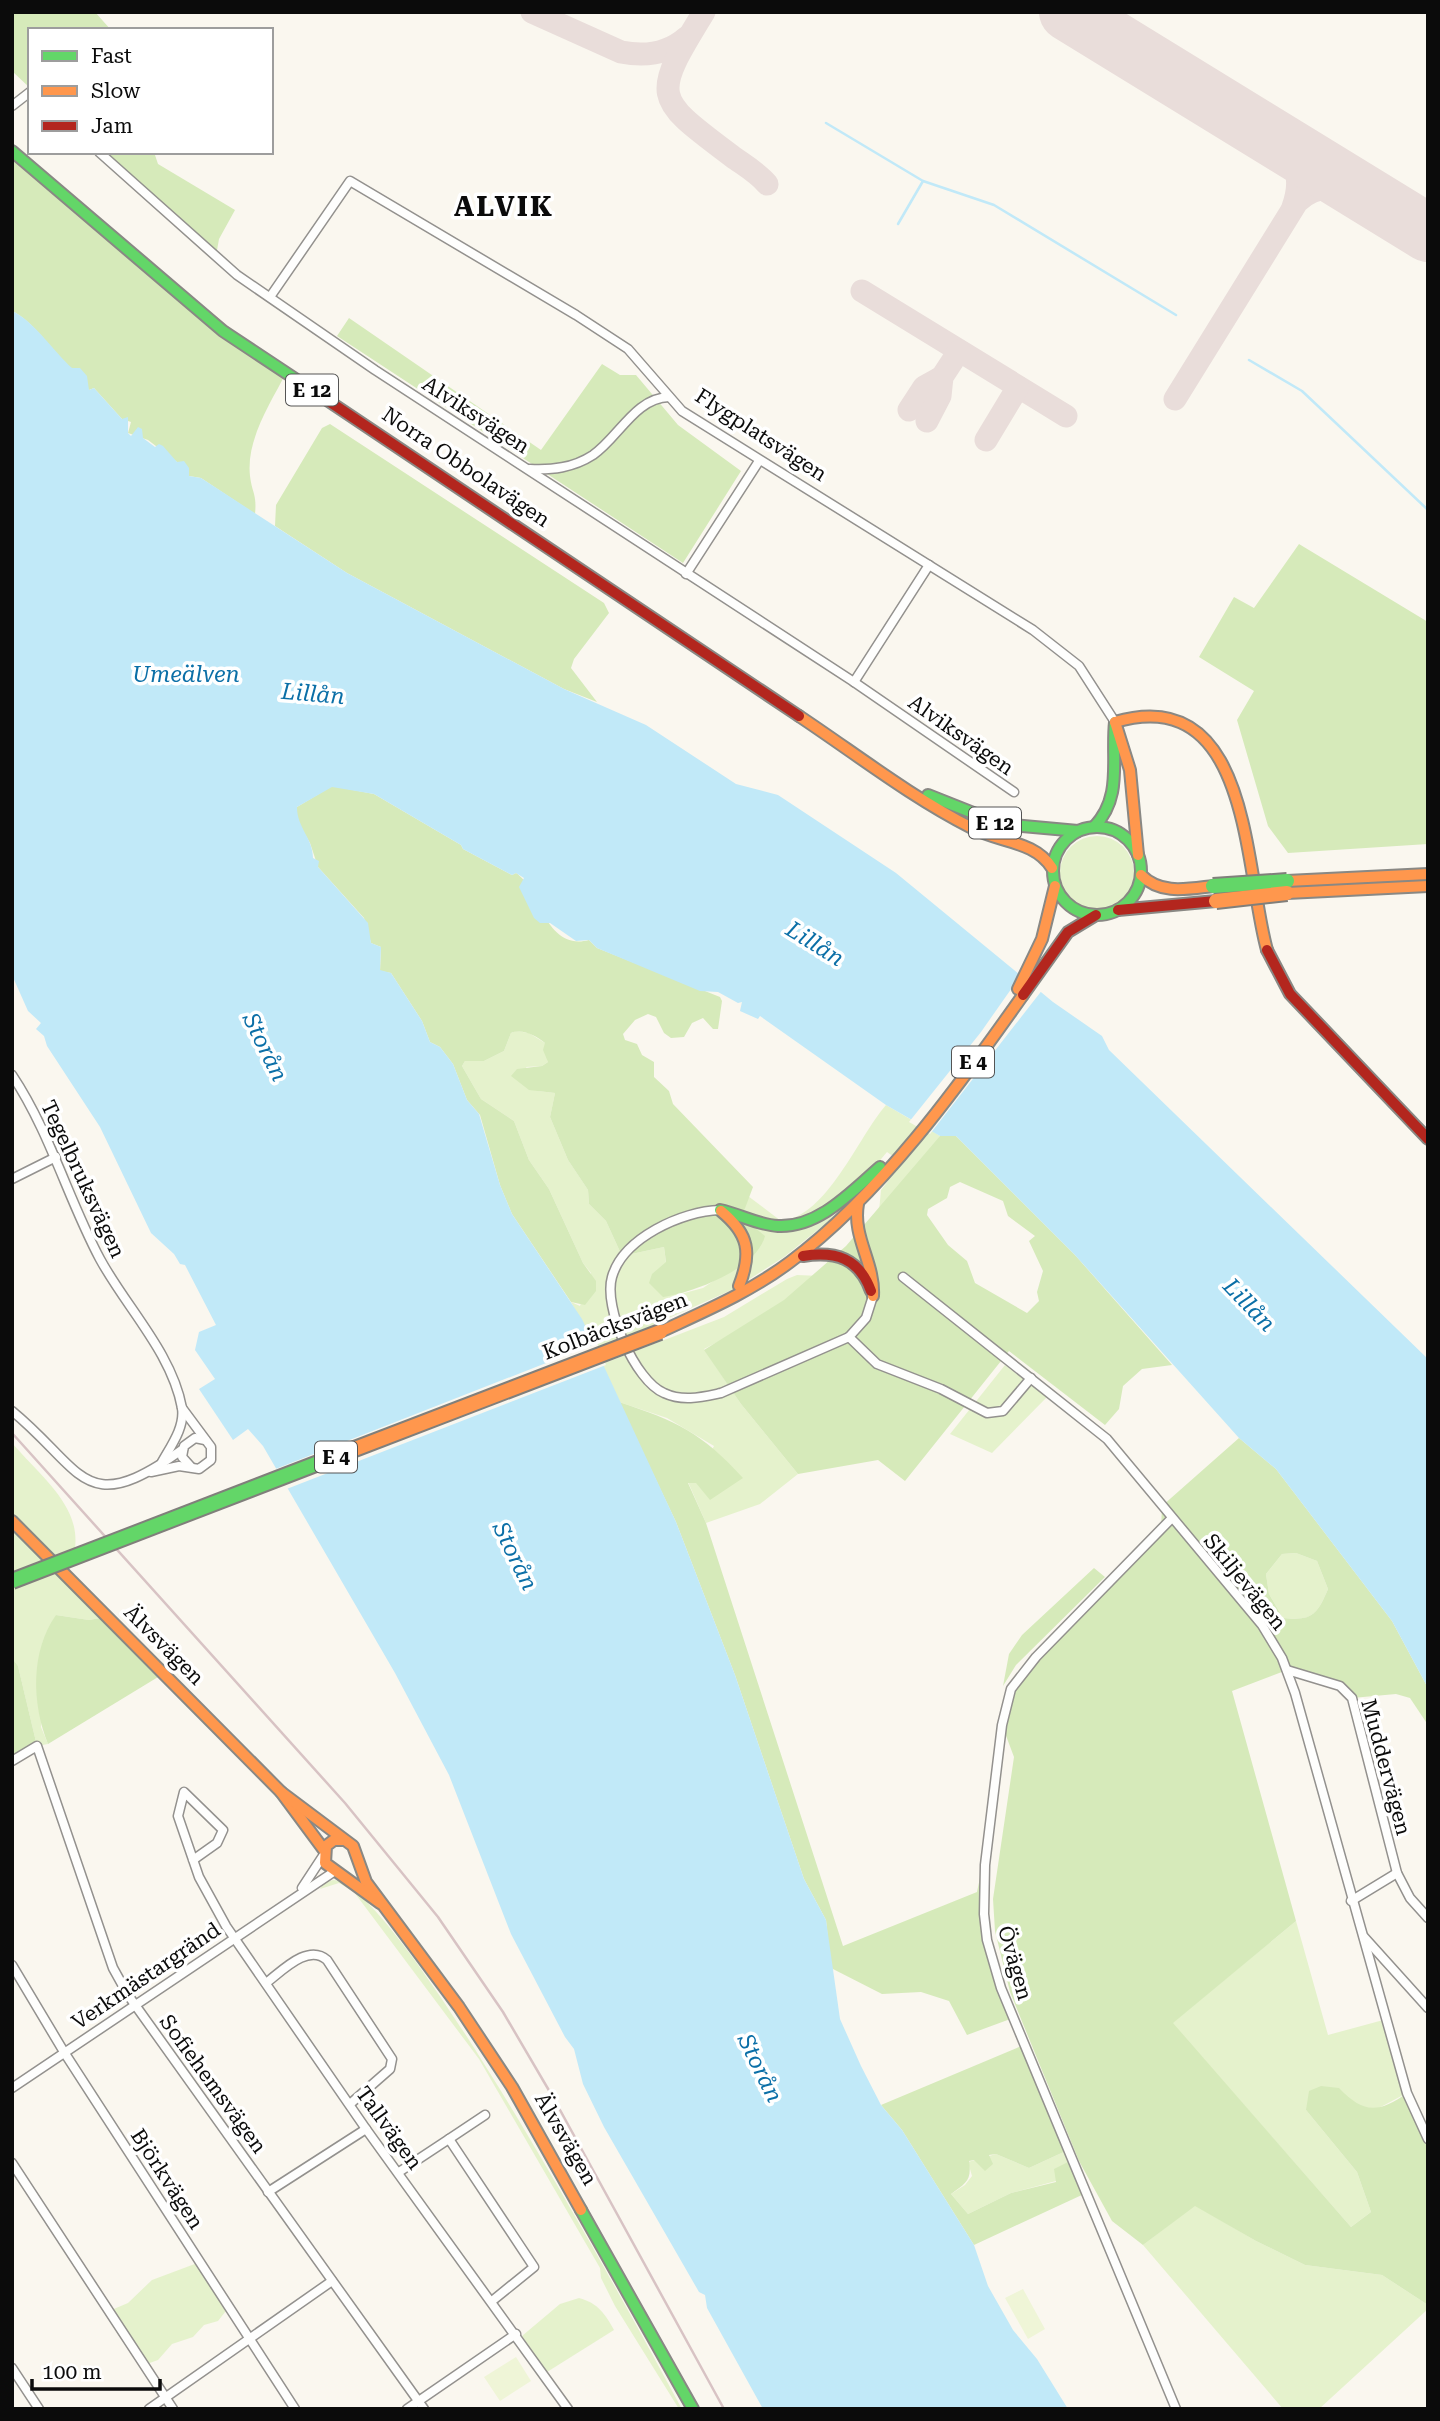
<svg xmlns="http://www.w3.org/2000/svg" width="1440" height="2421" font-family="'Roboto Serif',serif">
	<rect width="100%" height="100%" fill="#faf7ef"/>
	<g fill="#e5f2cc">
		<circle cx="1097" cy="873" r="37"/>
		<path d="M516,1031L529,1033L545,1043L548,1062L542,1066L526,1067L538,1091L555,1093L550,1117L568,1160L588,1190L589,1204L606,1221L622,1256L664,1247L666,1263L659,1269L677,1295L703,1288L755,1253L754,1227L744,1211L748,1196L781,1221C827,1217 858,1137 886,1105L922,1126L897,1159L887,1152L829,1221L784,1257L734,1289L617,1341L599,1355L571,1302L580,1306L591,1273L583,1263L549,1189L529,1160L514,1121L481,1099L462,1066L465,1061H484L504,1051L511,1033Z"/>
		<polygon points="929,1129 940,1136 882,1258 704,1349 741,1404 798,1474 760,1504 706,1523 688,1482 695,1483 714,1446 667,1418 619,1402 602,1364 724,1317 787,1279 797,1275 844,1277 876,1243 881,1190"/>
		<polygon points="1005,1365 1047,1397 992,1453 950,1434"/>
		<path d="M12,1443C49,1486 97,1517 65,1578L106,1617L89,1620L56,1615L41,1727L48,1744L37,1746L18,1666L12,1658Z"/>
		<path d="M1296,1553L1317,1561L1328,1589C1317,1615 1312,1621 1283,1618L1269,1594L1266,1574L1282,1554Z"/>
		<path d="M333,1880C400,1884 640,2332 682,2409H679L615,2306L601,2278L600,2268L479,2059L354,1892L339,1883L320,1889L324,1883Z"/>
		<polygon points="1296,1921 1328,2035 1387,2019 1407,2093 1377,2109 1356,2106 1306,2110 1357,2172 1371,2212 1351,2227 1172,2023"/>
		<polygon points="1068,2150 1072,2160 1056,2181 1011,2193 968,2214 951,2194 965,2185 972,2176 968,2162 996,2154 1029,2168"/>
		<polygon points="1195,2205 1256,2241 1305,2265 1382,2275 1428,2305 1428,2309 1319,2409 1283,2409 1143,2245"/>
		<polygon points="200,2262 229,2307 218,2321 204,2325 193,2337 172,2344 158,2360 144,2365 109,2311 128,2303 152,2280"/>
		<path d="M579,2298C598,2303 605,2314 614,2330L547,2372L522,2336L560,2304Z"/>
	</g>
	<g fill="#d6eaba" fill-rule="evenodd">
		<polygon points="12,12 95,12 111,30 30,30 30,88 12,71"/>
		<path d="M12,151L286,373C270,404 246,440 250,476C252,493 257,494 255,514L201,478L189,476L177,462L148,440L128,433L131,422L122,419L94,388L89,390C81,376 68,369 59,357C46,342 31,320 12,311Z"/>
		<polygon points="99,152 154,152 158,164 235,210 219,239 216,256"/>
		<polygon points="349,318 541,450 602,364 620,375 636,375 678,425 741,471 683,563 337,336"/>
		<polygon points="330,424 604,603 609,613 574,659 571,668 597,702 564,689 347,573 275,526 276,505 322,428"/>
		<polygon points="1299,544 1428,622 1428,844 1288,853 1268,826 1237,720 1254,691 1199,657 1234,597 1254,608"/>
		<path d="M332,786L374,794L461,845L463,849L512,875L516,873C539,887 545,952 589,940L597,948L720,997L722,1001L718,1029H713L703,1018L692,1023L684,1037L671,1038L664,1033L656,1017L648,1014L635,1020L623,1034L625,1040L637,1044L642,1055L654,1062V1077L669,1091L673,1104L753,1187L744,1211L754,1227L765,1236C757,1269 692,1293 663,1297L649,1283L652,1274L666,1262L664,1247L622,1256L606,1221L589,1204L588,1190L568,1160L550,1117L555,1093L529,1090L511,1076L517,1069L542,1066L548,1062L543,1050L545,1043C537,1036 522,1028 511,1033L504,1051L484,1061H465L462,1066L481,1099L514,1121L529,1160L549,1189L583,1263L596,1281V1291L585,1305L571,1302L512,1214L500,1185L480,1115L467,1100L453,1064L440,1047L430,1042L422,1021L391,973L380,971L381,947L371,943L364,918L318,867L310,843L297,821V807Z"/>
		<path d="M940,1136H956L1075,1255L1172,1365L1142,1369L1123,1386L1119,1409L1105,1425L1009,1351L905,1481L878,1460L798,1474L741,1404L704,1350L784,1300L846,1246ZM960,1182L1003,1201L1008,1216L1035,1236L1029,1241L1043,1271L1037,1292L1039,1301L1027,1313L975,1283L967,1261L948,1245L927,1215L928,1209L947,1198L950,1187Z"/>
		<path d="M619,1402C677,1421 702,1433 743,1478L710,1500L696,1483H688L706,1523L843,1946L977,1892L991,1824L984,1914L1013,2018L967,2035L949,2001L921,1992L882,1994L831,1968L826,1920L804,1879L735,1675L676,1522Z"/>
		<path d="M1239,1438L1276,1469L1392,1621L1428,1688V1725L1410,1698L1396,1694L1352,1698L1340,1686L1287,1670L1232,1691L1296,1921L1173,2023L1351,2227L1371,2212L1357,2172L1306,2110L1309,2091L1321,2086L1339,2088C1363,2113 1378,2114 1407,2093L1428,2139V2305L1382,2275L1305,2265L1256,2241L1195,2206L1143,2245L1112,2221L1079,2161L1010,1992L995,1931L993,1899L1014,1757L1002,1725L1011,1689L1161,1530L1162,1506ZM1296,1553L1317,1561L1328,1589C1317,1615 1312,1621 1283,1618L1269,1594L1266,1574L1282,1554Z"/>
		<polygon points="1094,1568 1105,1577 1016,1665 1003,1686 1009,1654 1022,1635"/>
		<path d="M56,1615L89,1620L106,1617L163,1674L48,1744C32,1704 30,1652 56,1615Z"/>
		<polygon points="12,1658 18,1666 37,1746 12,1761"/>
		<path d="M1024,2045L1068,2150L1029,2168L996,2154L989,2155L993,2164L985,2171L974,2160L969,2161C972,2181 966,2183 951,2194L968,2214L1011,2193L1056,2182L1054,2169L1072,2160L1084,2194L974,2245L902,2130L881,2105Z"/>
	</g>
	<g fill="#eff5d7">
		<polygon points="1023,2289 1045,2329 1028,2339 1005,2298"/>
		<polygon points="516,2357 531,2381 500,2401 484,2377"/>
	</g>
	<path fill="#c1e9f8" d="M12,311C33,320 55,353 72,368H80L87,376L89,390L94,388L122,419L128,417V433L131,436L138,427L142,429L143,438L155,447L159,444L163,446L177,462L184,461L189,468V476L201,478L347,573L564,689L646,725L736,784L778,795L896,873L1053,1002L1102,1036L1109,1050L1428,1359V1688L1392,1621L1276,1469L1239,1438L1075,1255L956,1136H940L886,1105L760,1016L758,1019L740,1011L742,1002L738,1003L718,992L700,991L597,948L589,940L576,941L550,923H540L534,918L519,887L524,878L516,873L512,875L463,849L461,845L374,794L332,787L297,807C297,828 313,838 313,858L319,861L318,867L368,923L371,943L381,947L380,970L391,973L422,1021L430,1042L440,1047L453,1064L467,1100L479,1114L500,1185L512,1214L582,1319L676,1522L735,1675L804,1879L826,1920L840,2019L861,2066L881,2105L902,2130L974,2245L988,2286L1013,2330L1037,2359L1068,2409H763L707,2308L705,2295L699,2292L604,2127L583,2084L574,2049L565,2037L511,1934L449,1775L395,1673L263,1446L248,1429L233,1440L199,1389L215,1379L195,1350L199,1332L216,1325L185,1265L180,1264L174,1254L151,1233L100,1127L47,1046L44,1036L36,1029L41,1023L28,1011L12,975Z"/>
	<g fill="#faf7ef">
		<polygon points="1023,972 1043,989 930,1134 909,1122 981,1032"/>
		<polygon points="597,1343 606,1365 284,1490 273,1470"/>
	</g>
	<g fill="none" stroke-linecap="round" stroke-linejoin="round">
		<g stroke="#c1e9f8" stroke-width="2.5">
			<polyline points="826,123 923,181 994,205 1176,315"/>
			<polyline points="898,224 923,181"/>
			<polyline points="1249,360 1302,391 1428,510"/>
		</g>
		<g stroke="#e9ddda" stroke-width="23">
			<path d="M532,12L621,52C646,57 668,54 687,37"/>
			<path d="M704,12C651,98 653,97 733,157C744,165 758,173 767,184"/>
			<path d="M1273,138C1295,159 1304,176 1293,207"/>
			<polyline points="862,291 1066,416"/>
			<path d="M1175,399L1297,202C1320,180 1344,188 1370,197"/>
			<polyline points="909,410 924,387 942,377"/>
			<polyline points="927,421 940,396 942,377 959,351"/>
			<polyline points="986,440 1018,387"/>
		</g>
		<polyline stroke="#e9ddda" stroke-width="58" points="1068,12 1428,233"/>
		<defs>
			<g id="street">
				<polyline points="12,106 30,92"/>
				<polyline points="99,152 237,275 375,370 854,682 1014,792"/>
				<polyline points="270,297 350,181 576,315 628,349 682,411 1033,630 1079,666 1115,722"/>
				<path d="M530,469C552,470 573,468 593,455C619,437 635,398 669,397"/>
				<polyline points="686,574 759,461"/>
				<polyline points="854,682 929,565"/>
				<path d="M12,1075C50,1132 68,1199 100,1259C126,1307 172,1353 182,1408C185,1427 171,1446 162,1462"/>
				<polyline points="12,1179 56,1157"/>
				<path d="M720,1210C682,1211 623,1238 612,1277C603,1307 635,1381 664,1393C683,1402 702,1397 721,1393L849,1337"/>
				<polyline points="903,1277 1107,1439 1262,1625 1282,1658 1295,1693 1407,2093 1428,2139"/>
				<polyline points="873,1296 866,1318 849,1337 877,1364 941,1389 987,1413 1003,1411 1031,1378"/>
				<path d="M12,1411C85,1471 83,1521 183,1449"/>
				<polyline points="191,1467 182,1457 184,1446 195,1438 205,1440"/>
				<polyline points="151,1472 179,1466 199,1469 211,1460 211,1447 182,1408"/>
				<polyline points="1171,1519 1036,1657 1011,1689 1002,1725 985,1865 984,1914 987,1940 1001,1988 1176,2409"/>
				<polyline points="1287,1670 1340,1686 1352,1698 1397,1873 1410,1898 1428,1918"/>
				<polyline points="12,1761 37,1746 113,1968 128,1995 424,2409"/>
				<polyline points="193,1860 217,1843 223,1830 184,1792 178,1816 199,1877 226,1926 366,2129 568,2409"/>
				<polyline points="302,1888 323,1856"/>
				<polyline points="1351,1901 1397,1873"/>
				<polyline points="1364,1937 1428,2008"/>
				<polyline points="12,1965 64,2052 295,2409"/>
				<path d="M266,1983C282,1971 308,1943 327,1960L392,2059L390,2069L350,2104"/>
				<polyline points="12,2088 335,1871"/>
				<polyline points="449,2139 485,2115"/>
				<polyline points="12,2163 173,2409"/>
				<polyline points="399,2172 449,2139 534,2267 492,2301"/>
				<polyline points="268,2192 366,2129"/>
				<polyline points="12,2368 39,2409"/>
				<polyline points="149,2409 332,2281"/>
				<polyline points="407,2409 516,2334"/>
			</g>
			<g id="fast">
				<polyline points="12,151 223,331 324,398"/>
				<polyline points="928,795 1001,824 1078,831"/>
				<circle cx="1097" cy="871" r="44"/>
				<path d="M1094,827C1123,797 1111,760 1115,722"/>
				<path d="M720,1210C739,1214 758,1225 778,1226C819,1228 852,1191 880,1167"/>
				<polyline points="581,2210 693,2409"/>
			</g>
			<g id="slow">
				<path d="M799,716C856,754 911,797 972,828C999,843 1034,840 1052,868"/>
				<path d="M1115,722C1251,682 1244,868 1267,950"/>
				<polyline points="1115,722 1130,770 1138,855"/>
				<path d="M1141,875C1161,895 1187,889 1213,886"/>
				<polyline points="1287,881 1428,874"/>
				<polyline points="1287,893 1428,886"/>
				<polyline points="1018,989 1042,939 1055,886"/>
				<path d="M858,1204C852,1237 875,1263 873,1296"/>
				<path d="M721,1211C749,1234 752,1253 739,1286"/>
				<path d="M660,1332C705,1311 750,1292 790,1262C880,1195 959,1086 1023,995"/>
				<polyline points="12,1521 281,1792 324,1850"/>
				<polyline points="281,1792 353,1846 366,1882 459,2007 512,2087 581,2210"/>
				<polyline points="343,1840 334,1840 326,1846 325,1863 380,1903"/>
			</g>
			<g id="jam">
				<polyline points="324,398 799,716"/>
				<polyline points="1118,910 1216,901"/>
				<polyline points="1267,950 1290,994 1428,1139"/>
				<polyline points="1023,995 1068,932 1096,915"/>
				<path d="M803,1256C836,1251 859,1258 871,1291"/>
			</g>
		</defs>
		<use href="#street" stroke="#93918e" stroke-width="11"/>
		<use href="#fast" stroke="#898884" stroke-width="14"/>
		<use href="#slow" stroke="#898884" stroke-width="14"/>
		<use href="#jam" stroke="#898884" stroke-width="14"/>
		<use href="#street" stroke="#fefefd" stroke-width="8"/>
		<use href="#fast" stroke="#63d668" stroke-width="10"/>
		<use href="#slow" stroke="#ff974d" stroke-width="10"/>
		<use href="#jam" stroke="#b3261e" stroke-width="10"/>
		<polyline stroke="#d8c3c4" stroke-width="2.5" points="12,1433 345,1803 438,1917 503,2012 554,2099 724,2409"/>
		<defs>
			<g id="fast-bridge">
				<polyline points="1213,886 1287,881"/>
				<polyline points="12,1581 339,1455"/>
			</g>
			<g id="slow-bridge">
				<polyline points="1216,901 1287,893"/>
				<polyline points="339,1455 660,1332"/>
			</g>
		</defs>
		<use href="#fast-bridge" stroke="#807f7b" stroke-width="18" stroke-linecap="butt"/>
		<use href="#slow-bridge" stroke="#807f7b" stroke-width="18" stroke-linecap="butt"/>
		<use href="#fast-bridge" stroke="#63d668" stroke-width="14"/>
		<use href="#slow-bridge" stroke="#ff974d" stroke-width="14"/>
	</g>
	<g text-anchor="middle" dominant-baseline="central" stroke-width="7" stroke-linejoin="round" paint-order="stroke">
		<g fill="#fff" stroke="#545454" stroke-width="2">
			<rect x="286" y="374.5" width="52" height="31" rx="5"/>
			<rect x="969" y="807.5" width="52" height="31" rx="5"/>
			<rect x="952" y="1046.5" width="42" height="31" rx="5"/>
			<rect x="315" y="1441.5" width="42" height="31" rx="5"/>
		</g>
		<g font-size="19" font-weight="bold" fill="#0b0b0b">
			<text x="312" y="390">E 12</text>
			<text x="995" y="823">E 12</text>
			<text x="973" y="1062">E 4</text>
			<text x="336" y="1457">E 4</text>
		</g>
		<g font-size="21" fill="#0b0b0b" stroke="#fff">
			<text transform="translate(476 415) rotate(33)">Alviksvägen</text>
			<text transform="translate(761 435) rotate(33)">Flygplatsvägen</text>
			<text transform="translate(466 467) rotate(34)">Norra Obbolavägen</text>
			<text transform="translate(961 735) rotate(35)">Alviksvägen</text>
			<text transform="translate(83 1179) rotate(65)">Tegelbruksvägen</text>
			<text transform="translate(615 1326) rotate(-21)">Kolbäcksvägen</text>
			<text transform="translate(1245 1582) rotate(51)">Skiljevägen</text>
			<text transform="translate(164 1645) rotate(45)">Älvsvägen</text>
			<text transform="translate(1386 1767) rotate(75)">Muddervägen</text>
			<text transform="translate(1015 1963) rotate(74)">Övägen</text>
			<text transform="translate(146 1976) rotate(-34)">Verkmästargränd</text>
			<text transform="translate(213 2084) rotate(54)">Sofiehemsvägen</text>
			<text transform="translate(389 2128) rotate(54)">Tallvägen</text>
			<text transform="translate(566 2139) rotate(60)">Älvsvägen</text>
			<text transform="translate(167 2179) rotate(57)">Björkvägen</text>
		</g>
		<g font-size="23" font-style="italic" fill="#0b6fa7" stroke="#fff">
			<text x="186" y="674">Umeälven</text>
			<text transform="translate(313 694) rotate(5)">Lillån</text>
			<text transform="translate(815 944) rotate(32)">Lillån</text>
			<text transform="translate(265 1047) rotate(64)">Storån</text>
			<text transform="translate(1249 1305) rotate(46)">Lillån</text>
			<text transform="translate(515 1556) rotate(64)">Storån</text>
			<text transform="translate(760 2068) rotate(64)">Storån</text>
		</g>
		<g font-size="28" font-weight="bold" letter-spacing="2" fill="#0b0b0b" stroke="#fff">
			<text x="504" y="206">ALVIK</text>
		</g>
	</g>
	<rect width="1440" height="2421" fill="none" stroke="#0b0b0b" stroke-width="28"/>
	<rect x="28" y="28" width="245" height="126" fill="#ffffff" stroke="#9d9d9d" stroke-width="2"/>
	<rect x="42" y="51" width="35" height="10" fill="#63d668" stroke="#9d9d9d" stroke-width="2"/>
	<text x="91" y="63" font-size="21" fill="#0b0b0b">Fast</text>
	<rect x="42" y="86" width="35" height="10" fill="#ff974d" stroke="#9d9d9d" stroke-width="2"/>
	<text x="91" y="98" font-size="21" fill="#0b0b0b">Slow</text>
	<rect x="42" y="121" width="35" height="10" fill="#b3261e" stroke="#9d9d9d" stroke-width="2"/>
	<text x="91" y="133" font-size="21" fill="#0b0b0b">Jam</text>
	<path d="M32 2379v10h128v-10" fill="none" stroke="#0b0b0b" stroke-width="3.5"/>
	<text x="42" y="2379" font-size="21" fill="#0b0b0b" stroke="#ffffff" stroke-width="5" paint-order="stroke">100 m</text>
</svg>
